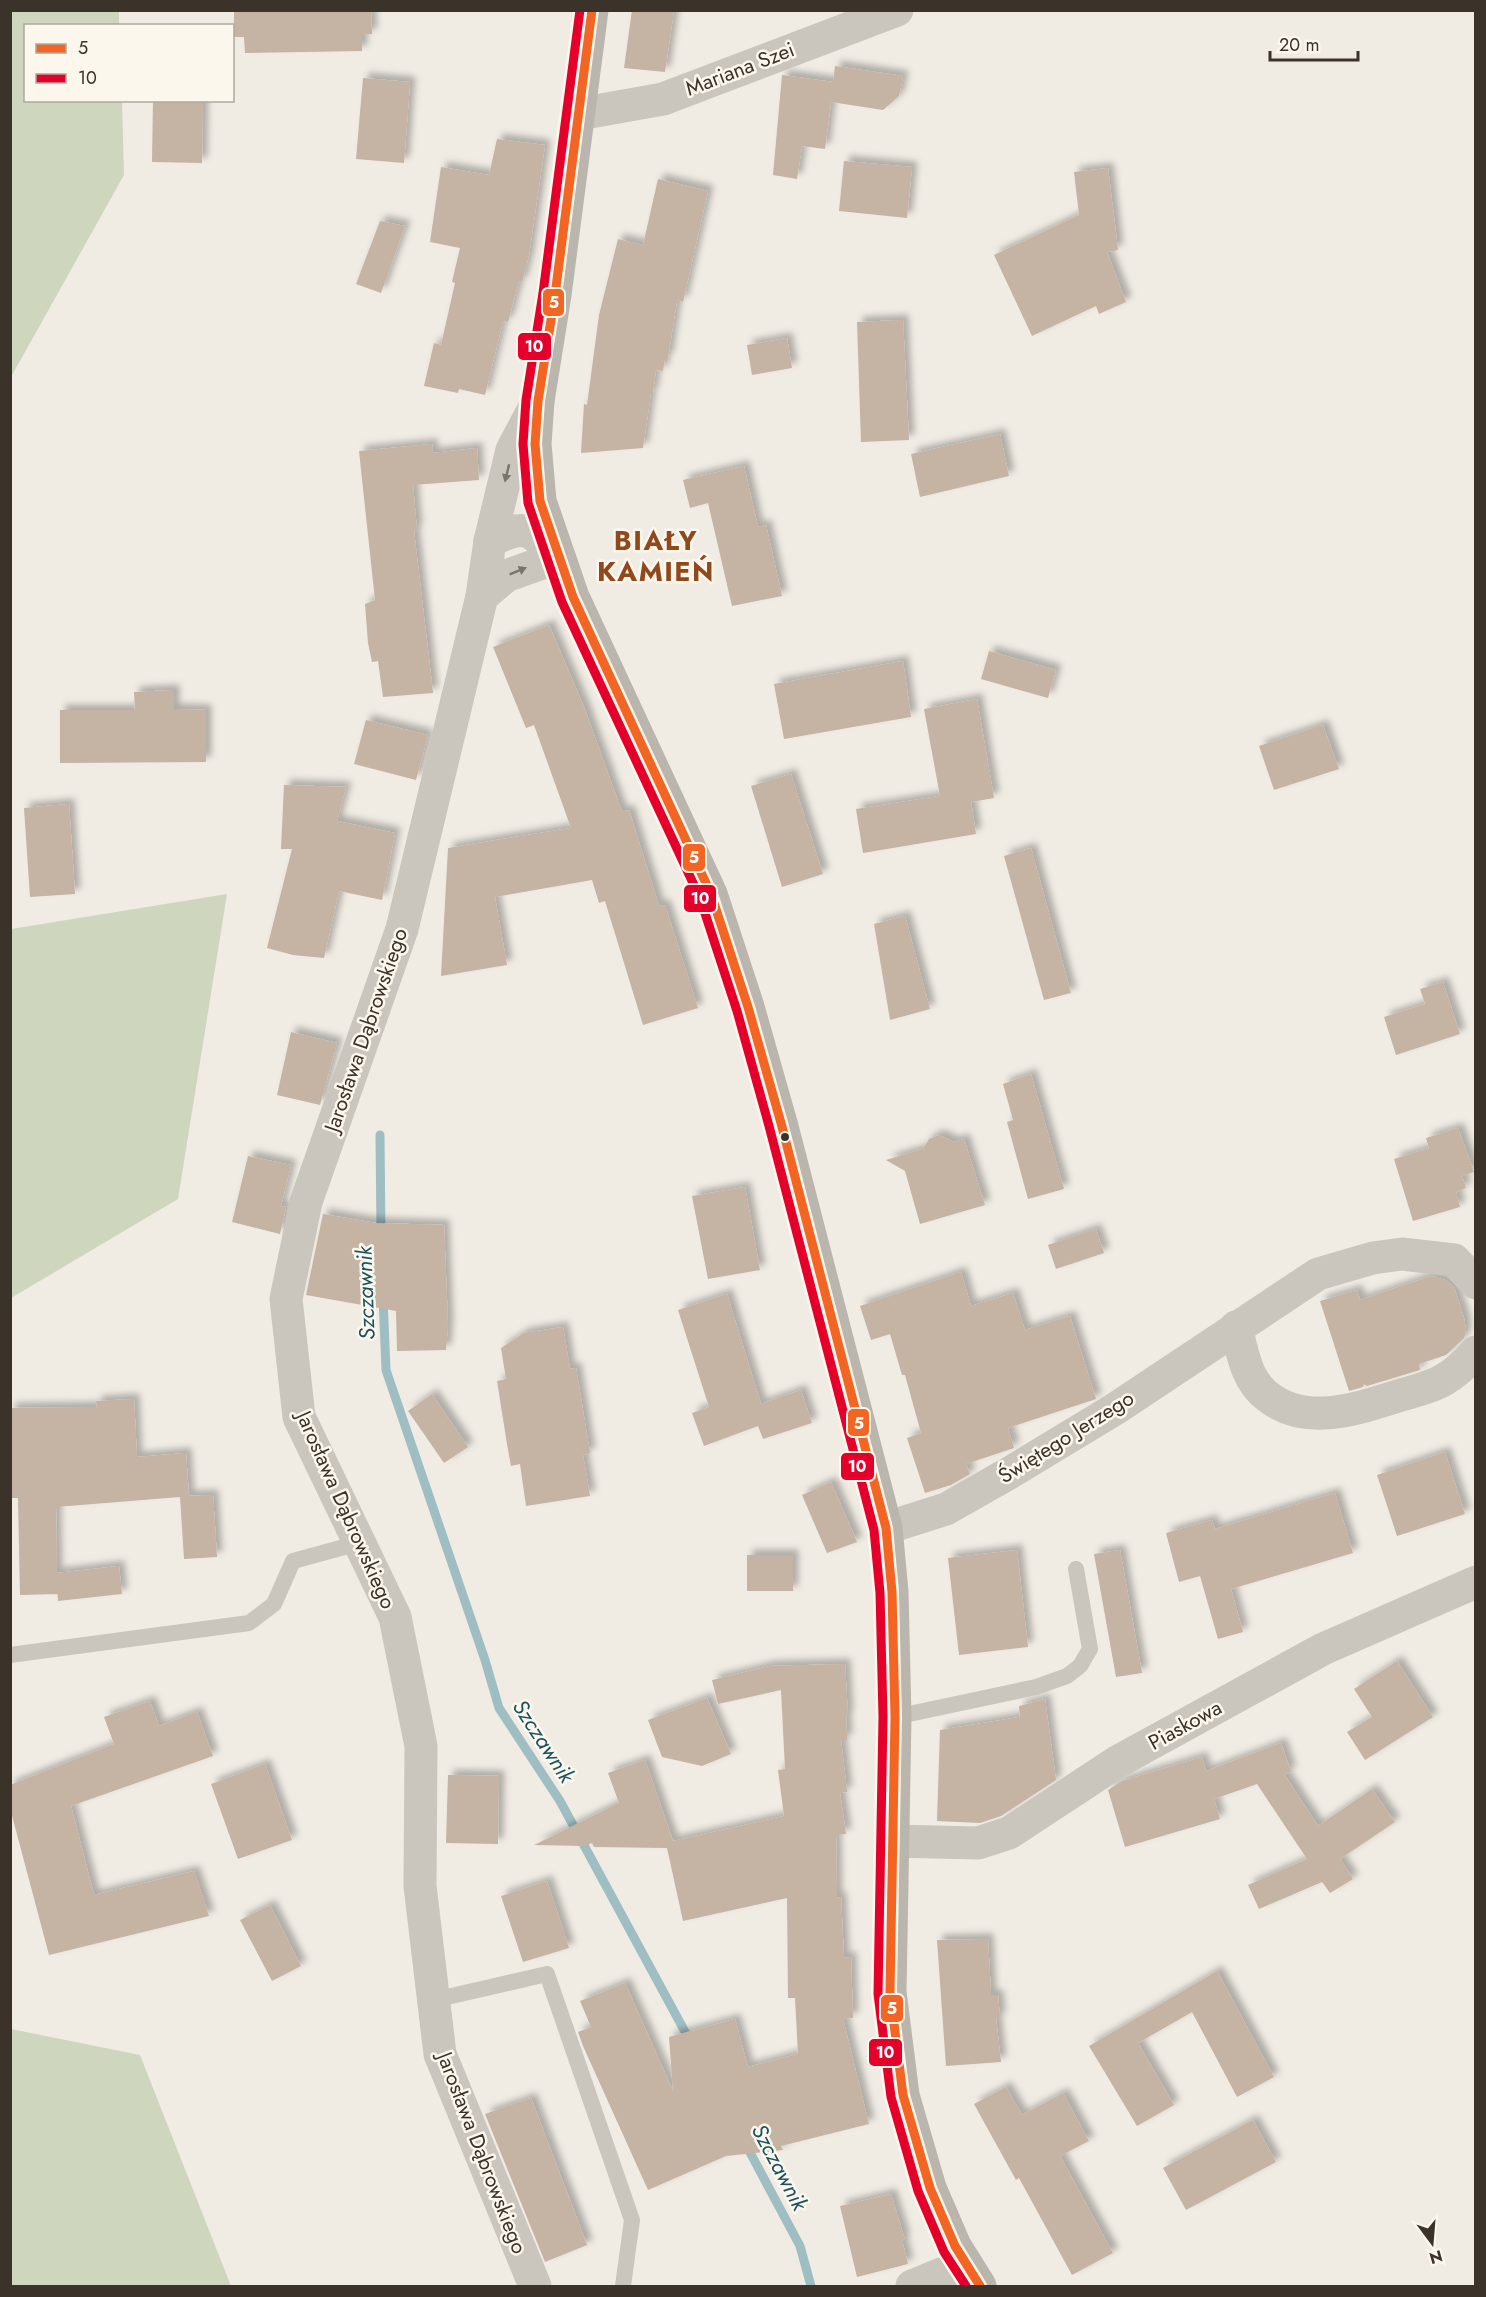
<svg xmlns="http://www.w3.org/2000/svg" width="1486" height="2297" font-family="Jost,sans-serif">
	<defs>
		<filter id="shadow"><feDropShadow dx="5.5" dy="-5.5" stdDeviation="3" flood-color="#0004"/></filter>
	</defs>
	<rect width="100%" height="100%" fill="#f0ece4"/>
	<g fill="#ced7bd">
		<polygon points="11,10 119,11 119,25 26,26 26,100 122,101 124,175 11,377"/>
		<polygon points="227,894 178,1199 11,1298 11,929"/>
		<polygon points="11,2029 140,2055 231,2286 11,2286"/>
	</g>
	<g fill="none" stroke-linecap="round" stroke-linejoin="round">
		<g stroke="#9fbec3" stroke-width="9">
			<polyline points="380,1135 381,1235"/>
			<polyline points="383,1297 386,1370 485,1660 499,1708 560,1801 690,2041"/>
			<polyline points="745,2143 800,2246 811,2286"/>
		</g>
	</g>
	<g fill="#c5b3a4" filter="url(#shadow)">
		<polygon points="371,10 372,34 362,35 362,51 245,53 244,37 234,37 234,11"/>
		<polygon points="632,10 674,10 665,72 624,68"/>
		<polygon points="835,66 903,76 899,96 883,110 831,102 825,149 802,146 797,179 773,175 782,75 833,82"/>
		<polygon points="363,78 410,82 404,163 356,159"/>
		<polygon points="153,100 203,100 202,163 152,162"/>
		<polygon points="497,139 545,145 529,255 522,282 519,281 508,322 503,321 485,395 459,389 458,393 424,386 434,343 441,345 455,283 452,282 460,248 430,242 441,167 489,175"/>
		<polygon points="844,161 912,167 907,218 839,211"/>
		<polygon points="1108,168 1118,250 1107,252 1126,302 1099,314 1096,306 1032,336 994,255 1079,215 1074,172"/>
		<polygon points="658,179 708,191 683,302 677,300 668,358 665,358 663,371 656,370 653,392 651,392 643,448 581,453 584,404 587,405 599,315 618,239 643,245"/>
		<polygon points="380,221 405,226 381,293 356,284"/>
		<polygon points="903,320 909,440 861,442 857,322"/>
		<polygon points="787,338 792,368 752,375 747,345"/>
		<polygon points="1000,434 1009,476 920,497 911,454"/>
		<polygon points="432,444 433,453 477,448 479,480 413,485 417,530 414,531 433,693 383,697 378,661 372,662 368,643 365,604 375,600 359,451"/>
		<polygon points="744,466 758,527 766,525 782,596 732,606 708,503 690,508 683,480"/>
		<polygon points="549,625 584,707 622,812 629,810 659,906 665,905 698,1008 643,1025 605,901 599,903 592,880 495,897 507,965 441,976 448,848 571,828 534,725 526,728 493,647"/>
		<polygon points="989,651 1056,670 1048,698 981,679"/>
		<polygon points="903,661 911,717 784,739 774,684"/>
		<polygon points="174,690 174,709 206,710 206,762 60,763 60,710 135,710 134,692"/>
		<polygon points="977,699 994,798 971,802 976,834 863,853 856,809 940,796 924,709"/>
		<polygon points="366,720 428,735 416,780 354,764"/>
		<polygon points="1323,725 1339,769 1274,790 1259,746"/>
		<polygon points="791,774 823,874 782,887 751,786"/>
		<polygon points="284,785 346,787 337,821 395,833 382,900 339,891 324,958 293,955 267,948 292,849 281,849"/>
		<polygon points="69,804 75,894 30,897 24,808"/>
		<polygon points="1031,848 1071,993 1044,1000 1004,856"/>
		<polygon points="905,916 930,1009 890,1020 874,924"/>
		<polygon points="1443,982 1460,1034 1396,1055 1384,1017 1425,1004 1420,989"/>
		<polygon points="291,1032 337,1043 320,1105 277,1095"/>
		<polygon points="1031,1074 1064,1189 1028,1199 1007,1122 1013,1120 1003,1084"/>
		<polygon points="1458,1128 1474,1172 1462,1176 1466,1188 1456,1192 1460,1207 1413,1221 1394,1159 1429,1148 1426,1138"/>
		<polygon points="939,1135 954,1142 964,1139 985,1205 920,1224 905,1171 886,1160 923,1149 929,1139"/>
		<polygon points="248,1156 291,1165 281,1206 286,1207 280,1234 232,1222"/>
		<polygon points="745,1187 760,1270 708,1279 692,1196"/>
		<polygon points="323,1214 376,1223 444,1225 448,1324 446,1350 397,1351 396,1311 306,1295"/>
		<polygon points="1096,1229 1104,1253 1056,1269 1048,1245"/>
		<polygon points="961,1272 971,1306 1013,1293 1025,1330 1070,1316 1096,1399 1008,1428 1014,1448 966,1464 970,1474 951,1485 925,1493 907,1438 921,1433 905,1375 902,1375 890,1334 871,1340 860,1306"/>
		<polygon points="1431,1276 1445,1280 1454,1287 1464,1318 1466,1330 1464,1338 1446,1355 1419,1364 1420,1370 1367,1386 1364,1384 1363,1387 1349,1391 1320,1301 1357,1290 1360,1300"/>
		<polygon points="727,1294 761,1404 801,1390 812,1423 763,1439 758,1426 704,1446 692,1413 709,1407 678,1310"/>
		<polygon points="563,1327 570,1369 576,1368 590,1453 583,1455 590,1496 526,1506 520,1464 511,1466 507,1444 497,1381 506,1379 501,1348 524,1333"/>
		<polygon points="432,1394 468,1447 444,1463 408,1411"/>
		<polygon points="134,1399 137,1457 186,1453 189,1496 213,1495 217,1557 184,1559 180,1497 56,1507 57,1573 119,1566 122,1594 58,1601 57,1588 58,1594 20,1595 18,1498 10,1498 10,1408 97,1407 96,1401"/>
		<polygon points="1445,1452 1465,1514 1397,1536 1377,1475"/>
		<polygon points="831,1482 857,1542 827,1553 802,1495"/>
		<polygon points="1335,1493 1353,1553 1231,1589 1243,1632 1218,1639 1200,1576 1179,1582 1166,1533 1212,1520 1215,1529"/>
		<polygon points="1017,1550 1028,1647 959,1655 948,1558"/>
		<polygon points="1120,1550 1142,1673 1116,1677 1094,1554"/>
		<rect x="747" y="1555" width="46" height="36"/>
		<polygon points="1397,1661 1433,1717 1365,1760 1347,1732 1372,1717 1354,1689"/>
		<polygon points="845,1664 848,1716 846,1716 847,1740 841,1740 847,1792 840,1793 846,1834 836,1835 837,1898 841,1897 844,1958 851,1957 853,2018 843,2019 869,2124 781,2146 783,2150 726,2156 648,2190 583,2046 578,2032 591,2027 580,2001 625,1983 673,2091 669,2037 735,2019 748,2067 798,2054 795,1998 788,1998 787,1898 683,1921 667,1848 594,1847 592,1843 585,1846 534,1845 619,1803 608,1773 645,1760 673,1841 784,1816 778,1770 785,1769 781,1690 718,1704 712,1680 770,1666"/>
		<polygon points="707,1698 731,1754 702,1766 662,1757 648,1720"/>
		<polygon points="1045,1699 1056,1780 1001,1816 980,1823 937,1821 940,1730 1020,1717 1019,1706"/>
		<polygon points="150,1701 159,1726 197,1712 213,1756 71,1806 94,1895 194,1871 209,1916 49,1955 10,1808 10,1785 114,1744 104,1717"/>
		<polygon points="1281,1743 1291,1772 1284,1774 1318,1826 1372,1789 1395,1822 1340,1859 1353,1879 1330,1893 1322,1882 1259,1909 1248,1885 1307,1859 1257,1784 1214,1799 1220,1819 1125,1847 1108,1790 1122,1781 1202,1757 1206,1771"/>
		<polygon points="265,1764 292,1840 238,1859 211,1784"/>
		<polygon points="448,1775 499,1776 498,1844 446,1843"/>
		<polygon points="547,1881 569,1948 523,1962 501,1896"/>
		<polygon points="270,1905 301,1966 272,1981 240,1920"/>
		<polygon points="988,1939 991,1995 998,1995 1000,2018 996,2018 1001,2062 946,2066 937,1940"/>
		<polygon points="1217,1971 1274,2077 1237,2097 1192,2012 1138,2043 1174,2105 1137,2126 1089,2046"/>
		<polygon points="1006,2087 1022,2115 1063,2093 1089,2141 1060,2156 1113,2253 1072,2275 1019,2178 1016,2180 974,2104"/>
		<polygon points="531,2098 587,2245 545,2262 485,2114"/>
		<polygon points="1253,2120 1276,2162 1186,2210 1163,2168"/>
		<polygon points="891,2194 905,2240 902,2240 908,2264 857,2277 840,2206"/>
	</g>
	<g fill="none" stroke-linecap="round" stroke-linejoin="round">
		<g stroke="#cac5bd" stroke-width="16">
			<polyline points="10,1655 249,1623 274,1604 293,1561 359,1543"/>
			<polyline points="895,1717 1036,1687 1067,1676 1080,1666 1090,1649 1076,1569"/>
			<polyline points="434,2000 547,1974 632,2220 623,2286"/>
		</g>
		<g stroke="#cac5bd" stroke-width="33">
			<polyline points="579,114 663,99 897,10"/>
			<path d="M490,541C529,522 529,530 559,557"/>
			<polyline points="482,596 506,576 559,557"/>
			<path d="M1236,1327C1242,1351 1246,1380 1267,1396C1305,1427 1357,1409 1398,1396C1413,1391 1431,1388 1445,1379C1457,1372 1467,1362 1476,1352"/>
			<polyline points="886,1528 946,1509 1011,1472 1115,1409 1318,1274 1373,1258 1402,1254 1454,1260 1476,1283"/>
			<polyline points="893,1841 978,1843 1009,1833 1117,1762 1323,1649 1476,1582"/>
			<polyline points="535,2286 440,2054 420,1886 421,1746 395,1617 299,1417 286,1299 306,1202 402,929 482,596 490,541 512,450 538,401"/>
			<polyline points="912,2286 966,2264"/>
		</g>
		<polyline stroke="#bab5ad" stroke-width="33" points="592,10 555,295 538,401 535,444 540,501 573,597 711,894 748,1007 781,1123 886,1528 892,1592 895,1717 890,1992 903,2095 930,2188 955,2246 980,2286"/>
		<defs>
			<polyline id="bus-1" points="592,10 555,295 538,401 535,444 540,501 573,597 711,894 748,1007 781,1123 886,1528 892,1592 895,1717 890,1992 903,2095 930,2188 955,2246 980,2286"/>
			<polyline id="bus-2" points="580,10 543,293 526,400 523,444 528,503 562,602 700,898 737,1011 769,1126 874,1530 880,1593 883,1717 878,1994 891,2097 918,2191 944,2252 966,2286"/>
		</defs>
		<use href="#bus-1" stroke="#fcf7ed" stroke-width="14"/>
		<use href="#bus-2" stroke="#fcf7ed" stroke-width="14"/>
		<use href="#bus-1" stroke="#f26522" stroke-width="9"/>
		<use href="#bus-2" stroke="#e4002b" stroke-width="9"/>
	</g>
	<defs><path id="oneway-solid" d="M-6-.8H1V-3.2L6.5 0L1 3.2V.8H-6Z" transform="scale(1.5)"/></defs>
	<g fill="#7b746c">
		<use href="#oneway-solid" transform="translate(507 473) rotate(104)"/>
		<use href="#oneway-solid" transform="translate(518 571) rotate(-22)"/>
	</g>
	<circle fill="#3b322a" stroke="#fcf7ed" stroke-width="2" cx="785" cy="1137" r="5"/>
	<g text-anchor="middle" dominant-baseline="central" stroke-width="5" stroke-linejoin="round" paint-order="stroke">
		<g font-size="21" fill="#3b322a" stroke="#fcf7ed">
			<text transform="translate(740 69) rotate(-21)">Mariana Szei</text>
			<text transform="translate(366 1030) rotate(-71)">Jarosława Dąbrowskiego</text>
			<text transform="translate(1066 1437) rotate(-32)">Świętego Jerzego</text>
			<text transform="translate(346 1510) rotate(66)">Jarosława Dąbrowskiego</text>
			<text transform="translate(1185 1725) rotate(-29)">Piaskowa</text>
			<text transform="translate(482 2153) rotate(69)">Jarosława Dąbrowskiego</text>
		</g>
		<g font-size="22" font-style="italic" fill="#1b5261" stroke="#fcf7ed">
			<text transform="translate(365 1293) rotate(-92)">Szczawnik</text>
			<text transform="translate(544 1741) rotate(57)">Szczawnik</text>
			<text transform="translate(780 2167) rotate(62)">Szczawnik</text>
		</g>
		<g font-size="27" font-weight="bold" letter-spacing="1.5" fill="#91491c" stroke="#fcf7ed">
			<text x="656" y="540">BIAŁY<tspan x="656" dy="31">KAMIEŃ</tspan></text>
		</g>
	</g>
	<g stroke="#fcf7ed" stroke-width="2">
		<rect x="542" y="288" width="23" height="29" rx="6" fill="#f26522"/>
		<rect x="517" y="332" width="35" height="29" rx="6" fill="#e4002b"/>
		<rect x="682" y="843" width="24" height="29" rx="6" fill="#f26522"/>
		<rect x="683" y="884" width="34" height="29" rx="6" fill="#e4002b"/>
		<rect x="847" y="1408" width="23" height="29" rx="6" fill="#f26522"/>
		<rect x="840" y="1452" width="35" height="29" rx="6" fill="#e4002b"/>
		<rect x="880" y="1994" width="24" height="29" rx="6" fill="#f26522"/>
		<rect x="868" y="2038" width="35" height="29" rx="6" fill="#e4002b"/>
	</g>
	<g font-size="16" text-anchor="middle" font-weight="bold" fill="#fff">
		<text x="554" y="308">5</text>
		<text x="534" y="352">10</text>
		<text x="694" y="863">5</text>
		<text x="700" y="904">10</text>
		<text x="859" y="1429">5</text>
		<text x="857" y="1472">10</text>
		<text x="892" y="2014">5</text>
		<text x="885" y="2058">10</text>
	</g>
	<rect width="1486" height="2297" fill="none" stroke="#3b322a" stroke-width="24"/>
	<rect x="24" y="24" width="210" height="78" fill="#fcf7ed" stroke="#afa89f" stroke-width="1.5"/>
	<rect x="36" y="44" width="30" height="9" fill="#f26522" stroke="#afa89f" stroke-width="1.5"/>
	<text x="78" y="54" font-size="18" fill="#3b322a">5</text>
	<rect x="36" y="74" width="30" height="9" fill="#e4002b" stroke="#afa89f" stroke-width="1.5"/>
	<text x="78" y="84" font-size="18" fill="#3b322a">10</text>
	<g transform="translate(1432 2243) rotate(164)" stroke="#fcf7ed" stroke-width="4.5" paint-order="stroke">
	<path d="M0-4.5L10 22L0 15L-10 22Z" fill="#3b322a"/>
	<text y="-9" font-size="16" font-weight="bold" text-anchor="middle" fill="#3b322a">N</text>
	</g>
	<path d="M1270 51v9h88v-9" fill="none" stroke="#3b322a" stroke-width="3"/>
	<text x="1279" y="51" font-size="18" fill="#3b322a" stroke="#fcf7ed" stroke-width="4.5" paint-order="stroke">20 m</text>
</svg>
